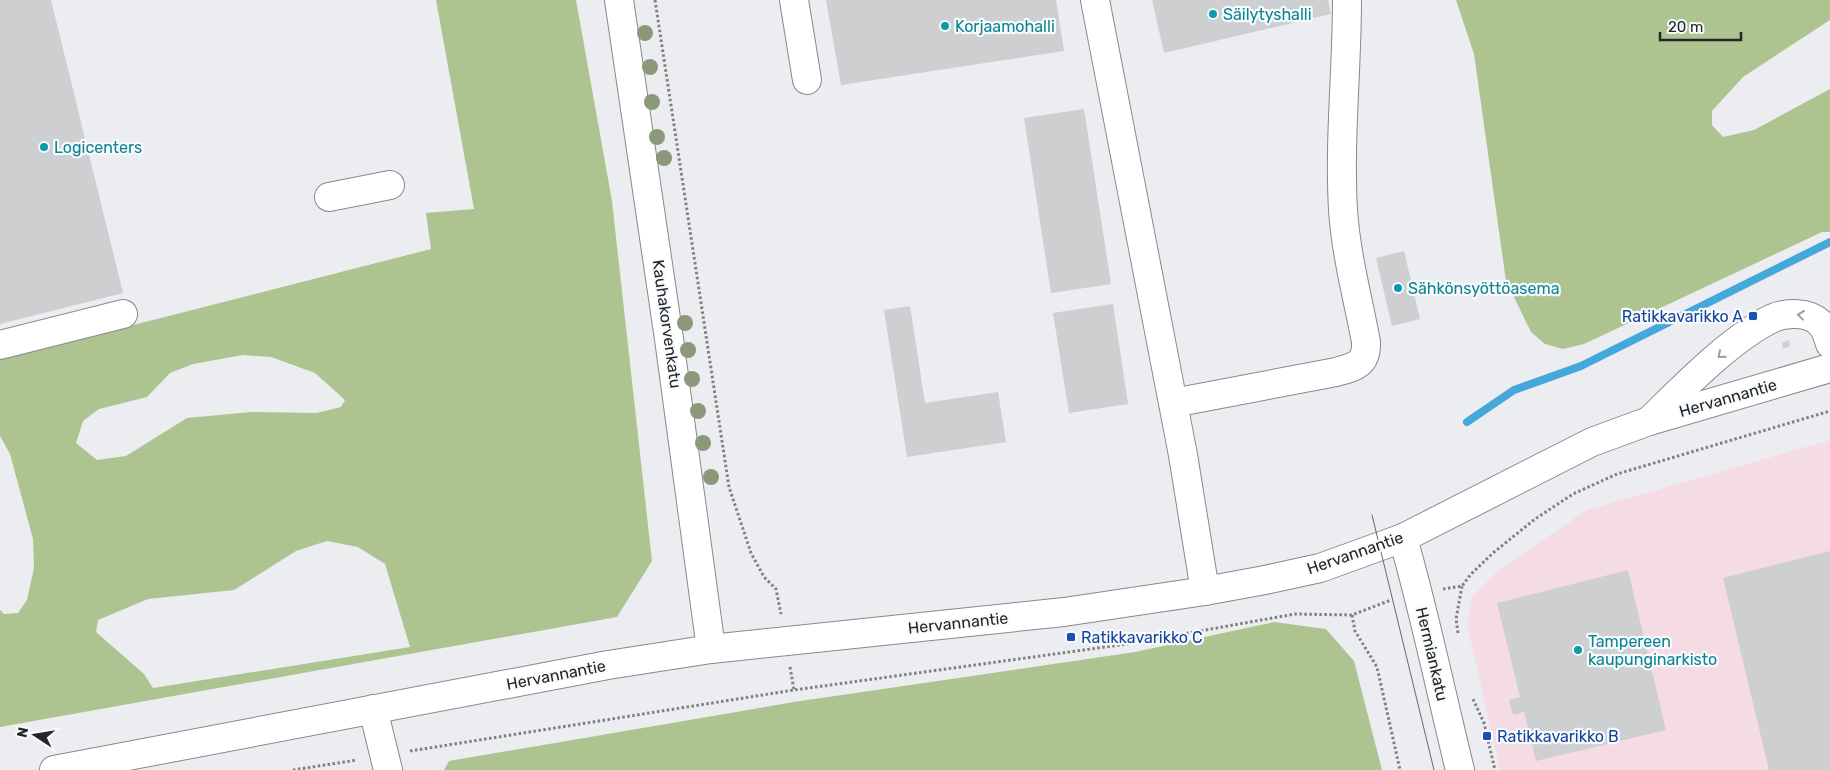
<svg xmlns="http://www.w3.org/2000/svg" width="1830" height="770" font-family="Rubik,sans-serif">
	<rect width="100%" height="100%" fill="#ebedf0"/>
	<polygon fill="#f5dce4" points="1830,440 1830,770 1500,770 1467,624 1472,597 1501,568 1587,510"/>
	<g fill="#adc491" fill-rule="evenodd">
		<path d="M436,0H576L612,201L652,561L617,617L0,727V610L4,614L18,613L27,600L34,568L33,539L10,454L0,436V359L431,249L426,213L474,209ZM243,355L271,357L315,373L345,400L341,407L317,413L251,412L187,418L126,456L97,460L76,443L83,421L99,409L147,397L170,373L193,364ZM327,541L358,547L385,564L410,647L153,688L144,674L96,632L98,620L148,599L234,590L296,551Z"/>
		<polygon points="1456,0 1830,0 1830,20 1743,77 1712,111 1712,125 1723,137 1754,130 1830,89 1830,232 1822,232 1584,344 1563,349 1545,344 1531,332 1506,281 1474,54"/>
		<polygon points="1274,622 1326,629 1354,661 1382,770 444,770 449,761 794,702 1135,652"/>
	</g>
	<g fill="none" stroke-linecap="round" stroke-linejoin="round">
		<polyline stroke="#45a8db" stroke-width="8" points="1467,422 1514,390 1581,366 1830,242"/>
	</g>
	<g fill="#cdcfd1">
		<polygon points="0,0 51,0 123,293 0,324"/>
		<polygon points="826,0 1056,0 1064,51 841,85"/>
		<polygon points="1152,0 1328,0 1331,14 1164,53"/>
		<polygon points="1084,109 1111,284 1051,293 1024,118"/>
		<polygon points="1404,251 1420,319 1392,326 1376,258"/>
		<polygon points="1113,304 1128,404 1069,413 1053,313"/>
		<polygon points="910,306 925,403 998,392 1006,442 907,457 884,310"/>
		<polygon points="1789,340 1790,346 1783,349 1782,343"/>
		<polygon points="1830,551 1830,770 1769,770 1723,578"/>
		<polygon points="1628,570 1666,730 1536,761 1524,712 1513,715 1509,700 1520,697 1497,603"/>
	</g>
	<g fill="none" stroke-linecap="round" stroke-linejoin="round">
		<defs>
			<g id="minor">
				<polyline points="619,0 669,339 711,649"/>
				<polyline points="794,0 807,80"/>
				<polyline points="1095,0 1183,455 1205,591"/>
				<polyline points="329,197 390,185"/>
				<polyline points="0,345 123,314"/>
				<path d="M1173,403L1336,372C1354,367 1367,365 1366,342C1358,299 1346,255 1343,210C1339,140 1347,70 1347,0"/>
				<path d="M1649,421C1683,388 1731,338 1773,318C1787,312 1809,312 1820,323C1826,329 1828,337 1830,344"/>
				<path d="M1403,538C1425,615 1441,693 1460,770"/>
				<polyline points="373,709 388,770"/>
			</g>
			<polyline id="major" points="54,770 608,665 711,649 1064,612 1205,591 1265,580 1320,568 1403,538 1592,442 1649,421 1830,368"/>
		</defs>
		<use href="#minor" stroke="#87898b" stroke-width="30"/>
		<use href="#major" stroke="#87898b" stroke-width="30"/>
		<g stroke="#7e8081" stroke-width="3" stroke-dasharray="2.5 2.5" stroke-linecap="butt">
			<polyline points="655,0 729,487 751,553 764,577 776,589 781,614"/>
			<polyline points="1443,589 1462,586 1471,574 1493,553 1535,519 1573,494 1617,474 1830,411"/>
			<polyline points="1352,615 1355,631 1377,667 1400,770"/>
			<polyline points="1458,633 1456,619 1462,586"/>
			<polyline points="790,667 794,690"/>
			<polyline points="1473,699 1484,723 1495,770"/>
			<polyline points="410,751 794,690 1127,644 1295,614 1352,615 1391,600"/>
			<polyline points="293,770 357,760"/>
		</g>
		<use href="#minor" stroke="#fff" stroke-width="28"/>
		<use href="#major" stroke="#fff" stroke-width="28"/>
		<polyline stroke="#666869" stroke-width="1" points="1372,515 1434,770"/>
	</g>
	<g fill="#8b997a">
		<circle cx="645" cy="33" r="8"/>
		<circle cx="650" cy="67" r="8"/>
		<circle cx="652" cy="102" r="8"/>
		<circle cx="657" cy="137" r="8"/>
		<circle cx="664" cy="158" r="8"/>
		<circle cx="685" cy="323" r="8"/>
		<circle cx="688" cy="350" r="8"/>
		<circle cx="692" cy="379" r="8"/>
		<circle cx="698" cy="411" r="8"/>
		<circle cx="703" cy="443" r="8"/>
		<circle cx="711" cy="477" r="8"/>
	</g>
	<defs><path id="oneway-chevron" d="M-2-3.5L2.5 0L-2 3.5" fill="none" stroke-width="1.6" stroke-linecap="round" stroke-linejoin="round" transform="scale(1.25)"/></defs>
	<g stroke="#9c9d9d">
		<use href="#oneway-chevron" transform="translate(1801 315) rotate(-173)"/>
		<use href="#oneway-chevron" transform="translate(1721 355) rotate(139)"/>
	</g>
	<g fill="#0f9aa8" stroke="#f8fbfd" stroke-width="2">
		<circle cx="1213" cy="14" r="5"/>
		<circle cx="945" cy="26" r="5"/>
		<circle cx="44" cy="147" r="5"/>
		<circle cx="1398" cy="288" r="5"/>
		<circle cx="1578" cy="650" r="5"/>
	</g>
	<g fill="#1a4fb4" stroke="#f8fbfd" stroke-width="2">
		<rect x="1748" y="311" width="10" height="10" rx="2.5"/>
		<rect x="1066" y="632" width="10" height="10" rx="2.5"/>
		<rect x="1482" y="731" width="10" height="10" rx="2.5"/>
	</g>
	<g text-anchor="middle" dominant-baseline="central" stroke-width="4.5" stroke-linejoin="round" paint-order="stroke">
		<g font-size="16" fill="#0d838f" stroke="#f8fbfd" text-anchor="start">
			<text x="1223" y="14">Säilytyshalli</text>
			<text x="955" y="26">Korjaamohalli</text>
			<text x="54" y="147">Logicenters</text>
			<text x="1408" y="288">Sähkönsyöttöasema</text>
			<text x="1588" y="641">Tampereen<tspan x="1588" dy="18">kaupunginarkisto</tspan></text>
		</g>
		<g font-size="16" fill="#164399" stroke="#f8fbfd" text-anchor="start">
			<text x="1743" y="316" text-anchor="end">Ratikkavarikko A</text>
			<text x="1081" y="637">Ratikkavarikko C</text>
			<text x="1497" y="736">Ratikkavarikko B</text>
		</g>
		<g font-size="16" fill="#242526" stroke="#f8fbfd">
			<text transform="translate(667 324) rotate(82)">Kauhakorvenkatu</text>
			<text transform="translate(1728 398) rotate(-16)">Hervannantie</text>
			<text transform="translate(1355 553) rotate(-19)">Hervannantie</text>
			<text transform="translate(958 623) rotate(-6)">Hervannantie</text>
			<text transform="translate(1432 654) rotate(77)">Hermiankatu</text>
			<text transform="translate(556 675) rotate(-11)">Hervannantie</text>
		</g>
	</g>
	<g transform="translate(35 735) rotate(282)" stroke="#f8fbfd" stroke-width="4" paint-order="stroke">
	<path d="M0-4L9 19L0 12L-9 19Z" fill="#242526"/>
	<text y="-8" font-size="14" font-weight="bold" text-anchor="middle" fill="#242526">N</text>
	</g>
	<path d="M1660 32v8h81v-8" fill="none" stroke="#242526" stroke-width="2.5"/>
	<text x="1668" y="32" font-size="15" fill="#242526" stroke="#f8fbfd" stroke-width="4" paint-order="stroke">20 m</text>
</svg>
